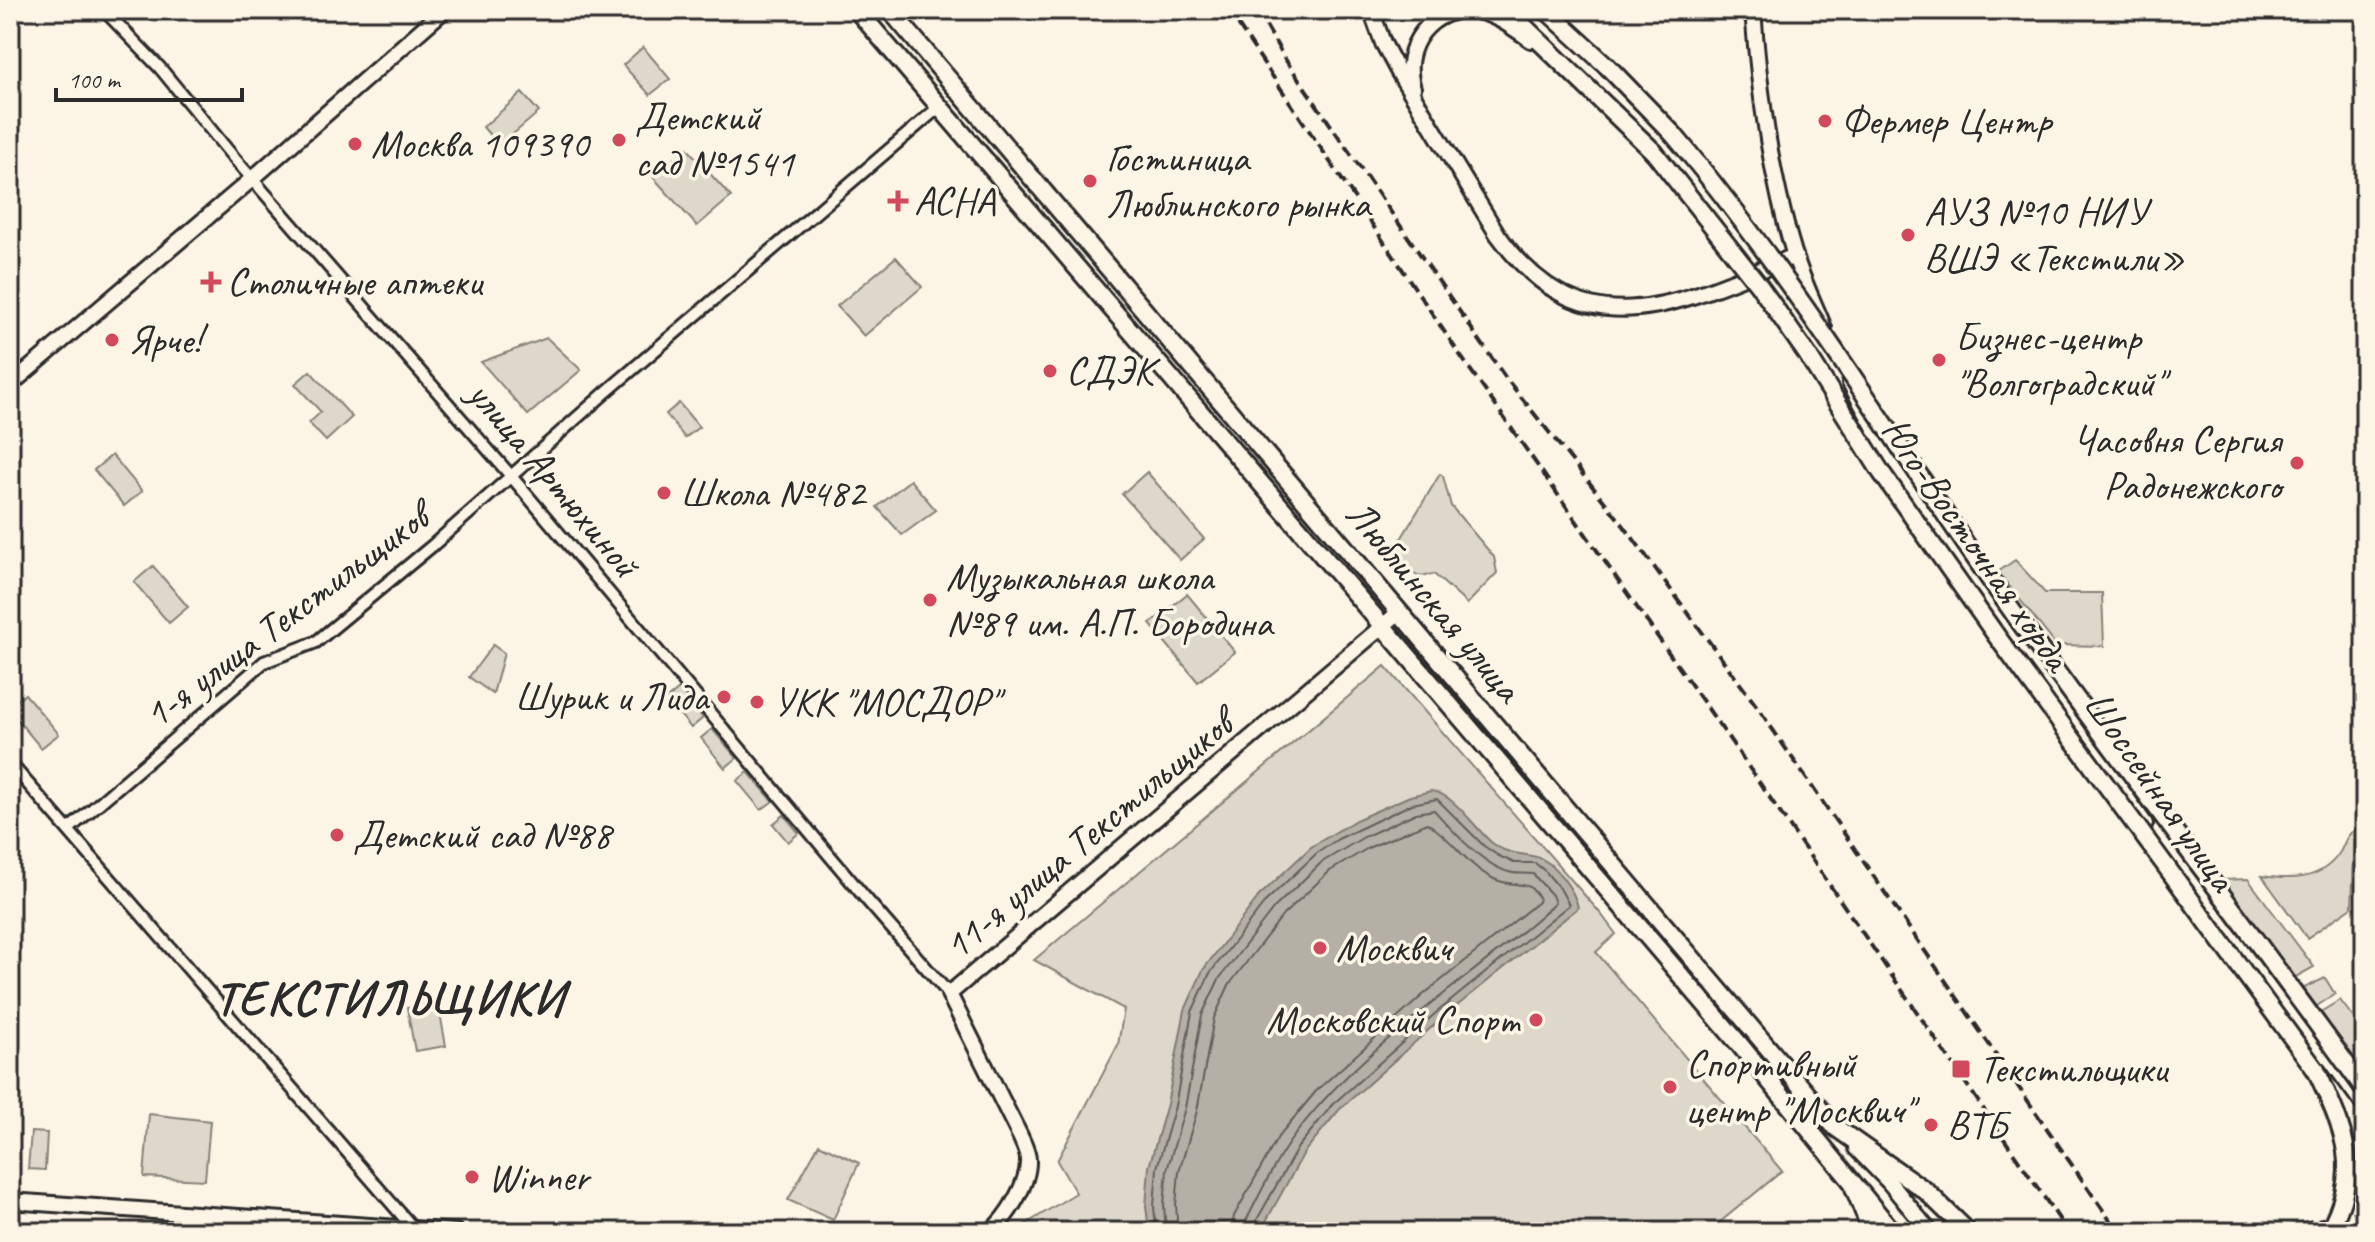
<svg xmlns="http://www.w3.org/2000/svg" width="2375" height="1242" font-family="Caveat,sans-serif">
	<rect width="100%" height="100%" fill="#fcf5e5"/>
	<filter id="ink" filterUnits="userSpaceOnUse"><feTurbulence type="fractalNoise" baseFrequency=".0125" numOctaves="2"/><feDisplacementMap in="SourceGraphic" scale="16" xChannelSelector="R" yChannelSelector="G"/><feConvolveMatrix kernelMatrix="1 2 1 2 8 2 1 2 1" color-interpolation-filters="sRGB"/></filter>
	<g filter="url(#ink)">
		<g fill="#ded8ca" stroke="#84827a" stroke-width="2">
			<polygon points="643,47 670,79 650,95 623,65"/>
			<polygon points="522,93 539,112 499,146 483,127"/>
			<polygon points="687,148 731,197 697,226 653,177"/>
			<polygon points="896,257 922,287 864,336 837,306"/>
			<polygon points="547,338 581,370 528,415 481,362"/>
			<polygon points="310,371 352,417 326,441 309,423 321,412 295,384"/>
			<polygon points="679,403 699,427 685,438 666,414"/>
			<polygon points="112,455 142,491 124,506 94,470"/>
			<polygon points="1147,472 1204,539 1180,560 1122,494"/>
			<polygon points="1440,474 1443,476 1451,506 1494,557 1497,573 1467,604 1434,574 1418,576 1389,559"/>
			<polygon points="910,480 936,510 902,535 877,507"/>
			<polygon points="2015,560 2045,593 2102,593 2104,646 2056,645 1998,572"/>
			<polygon points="153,566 188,607 169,623 134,582"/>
			<polygon points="1187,594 1235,652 1198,682 1150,624"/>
			<polygon points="493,645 504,653 493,694 469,677"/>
			<polygon points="1385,666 1601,914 1616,934 1596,952 1782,1171 1708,1232 1013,1232 1076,1193 1057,1161 1118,1045 1124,1009 1034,960"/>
			<polygon points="679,689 703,718 691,728 667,699"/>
			<polygon points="25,694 59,734 41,748 10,711 10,707"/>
			<polygon points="712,729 737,758 725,768 701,738"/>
			<polygon points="748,772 773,801 761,810 737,781"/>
			<polygon points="784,815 799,833 788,842 773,824"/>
			<path d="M2355,830L2352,907L2307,938L2262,876C2290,880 2319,881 2338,855C2345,846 2344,836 2355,830Z"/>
			<polygon points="2248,879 2314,967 2292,979 2221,882 2222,880"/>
			<polygon points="2325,978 2335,994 2314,1008 2300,990"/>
			<polygon points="2340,1000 2365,1033 2365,1077 2319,1013"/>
			<polygon points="438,1002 446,1046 415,1051 407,1008"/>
			<polygon points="149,1114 210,1121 205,1180 144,1177"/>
			<polygon points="31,1132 47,1133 45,1170 28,1169"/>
			<polygon points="819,1144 859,1163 833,1220 788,1200"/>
		</g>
		<path fill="#b4b0a5" stroke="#7d7b74" stroke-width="2" d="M1431,791C1452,792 1475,828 1491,842C1514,861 1533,848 1552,866C1563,877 1575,892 1578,908L1442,1018L1339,1110L1305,1151L1260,1232H1149L1146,1206L1149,1167L1167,1104L1185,1010L1203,970L1259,896L1311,847L1356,820L1410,796Z"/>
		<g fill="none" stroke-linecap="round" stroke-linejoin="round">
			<g stroke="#62605c" stroke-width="2">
				<polyline points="1156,1232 1154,1206 1157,1168 1175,1106 1192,1012 1210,973 1266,901 1317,853 1338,839 1412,804 1437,799 1484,846 1497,855 1514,863 1535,863 1546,872 1561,890 1569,905 1437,1012 1333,1104 1298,1147 1254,1225 1253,1232"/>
				<path d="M1166,1232L1164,1205L1167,1170L1185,1108L1202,1015L1219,979L1274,908L1322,862L1364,837L1416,813L1434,810C1452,830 1486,869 1513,873C1520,874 1526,873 1533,874L1552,895L1555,903C1470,981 1359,1046 1291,1140C1273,1165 1260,1194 1246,1221L1243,1232"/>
				<path d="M1178,1232L1176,1205L1179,1172L1197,1111L1214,1018L1229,985L1283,915L1330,871L1368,848L1427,823C1452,838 1467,866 1494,879C1506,885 1519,883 1530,887L1539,897L1538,902L1423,995L1317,1090L1278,1137L1234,1216L1231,1232"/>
			</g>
			<defs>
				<g id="minor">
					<polyline points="104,10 160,68 234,158 511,476 867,900 949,994"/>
					<polyline points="10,763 413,1228"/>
					<polyline points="69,829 264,662 316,642 432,546 605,393 939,107"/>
				</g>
				<g id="tertiary">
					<polyline points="10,1201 456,1232"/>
					<path d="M990,1232C1007,1218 1029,1183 1028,1160C1028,1152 1023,1143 1020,1136L949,994L1398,613"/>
				</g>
				<g id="secondary">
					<path d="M1371,10L1383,43L1398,71L1498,235C1586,357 1682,301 1795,256"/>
					<path d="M1753,10C1759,92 1770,174 1794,253C1802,279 1814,303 1824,328"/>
					<path d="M1413,88C1399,48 1432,4 1476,11C1496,14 1515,29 1531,40"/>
					<polyline points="1850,383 1889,454 1921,503 2145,824"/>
					<polyline points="10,385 252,179 444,10"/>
					<polyline points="1856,1148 1889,1182 1930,1232"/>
					<polyline points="1853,1188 1871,1232"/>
				</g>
				<g id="primary">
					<polyline points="857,10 1740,1045 1893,1232"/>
					<polyline points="890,10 1835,1127 1926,1191 1965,1229"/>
					<polyline points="1507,10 1654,152"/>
					<polyline points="1546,10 1607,66 1673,134"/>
					<polyline points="2182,888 2365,1137"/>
				</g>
			</defs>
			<use href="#minor" stroke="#2b2b2b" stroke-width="16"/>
			<use href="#tertiary" stroke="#2b2b2b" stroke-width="20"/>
			<use href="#secondary" stroke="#2b2b2b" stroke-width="20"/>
			<use href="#primary" stroke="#2b2b2b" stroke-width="22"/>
			<use href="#minor" stroke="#fcf5e5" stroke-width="10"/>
			<use href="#tertiary" stroke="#fcf5e5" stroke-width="14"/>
			<use href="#secondary" stroke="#fcf5e5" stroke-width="14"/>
			<use href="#primary" stroke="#fcf5e5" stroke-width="16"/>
			<g stroke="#2b2b2b" stroke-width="4" stroke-dasharray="12 6" stroke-linecap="butt">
				<polyline points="1228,10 1460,355 1737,750 2068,1232"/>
				<polyline points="1257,10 1285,59 1505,377 1624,526 1758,708 2118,1232"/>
				<polyline points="2265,1232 2365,1209"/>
				<polyline points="2336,1232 2365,1225"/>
			</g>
			<defs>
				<g id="primary-bridge">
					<path d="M1673,134C1802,287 1903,459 2020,622C2133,779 2252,932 2365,1090"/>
					<polyline points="1654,152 1758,284 1807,354 1881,472 1998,638 2182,888"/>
					<path d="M2316,1070C2343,1128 2364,1170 2328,1232"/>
				</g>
			</defs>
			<use href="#primary-bridge" stroke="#2b2b2b" stroke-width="22" stroke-linecap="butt"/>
			<use href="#primary-bridge" stroke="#fcf5e5" stroke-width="16"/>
		</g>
	</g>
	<g fill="#d1495b" stroke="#fcf5e5" stroke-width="3">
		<circle cx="1825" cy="121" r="8"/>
		<circle cx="619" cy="140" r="8"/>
		<circle cx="355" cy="144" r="8"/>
		<circle cx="1090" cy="181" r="8"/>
		<path d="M894 189h8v8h8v8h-8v8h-8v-8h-8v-8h8z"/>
		<circle cx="1908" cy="235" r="8"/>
		<path d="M207 270h8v8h8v8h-8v8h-8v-8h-8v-8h8z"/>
		<circle cx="112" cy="340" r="8"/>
		<circle cx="1939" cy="360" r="8"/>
		<circle cx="1050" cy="371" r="8"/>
		<circle cx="2297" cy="463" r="8"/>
		<circle cx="664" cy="493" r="8"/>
		<circle cx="930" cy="600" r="8"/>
		<circle cx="724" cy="697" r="8"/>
		<circle cx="757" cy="702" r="8"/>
		<circle cx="337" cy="835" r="8"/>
		<circle cx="1320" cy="948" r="8"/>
		<circle cx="1536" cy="1020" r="8"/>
		<rect x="1951" y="1059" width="20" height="20" rx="4"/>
		<circle cx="1670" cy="1087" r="8"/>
		<circle cx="1931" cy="1125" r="8"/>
		<circle cx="472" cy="1177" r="8"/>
	</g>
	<g text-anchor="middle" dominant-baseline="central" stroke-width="7" stroke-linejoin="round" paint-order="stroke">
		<g font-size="40" fill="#2b2b2b" stroke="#fcf5e5" text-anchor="start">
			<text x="635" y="117">Детский<tspan x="635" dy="46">сад №1541</tspan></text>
			<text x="1841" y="121">Фермер Центр</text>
			<text x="371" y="144">Москва 109390</text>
			<text x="1106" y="158">Гостиница<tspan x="1106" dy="46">Люблинского рынка</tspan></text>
			<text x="914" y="201">АСНА</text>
			<text x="1924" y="212">АУЗ №10 НИУ<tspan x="1924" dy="46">ВШЭ «Текстили»</tspan></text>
			<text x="227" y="282">Столичные аптеки</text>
			<text x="1955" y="337">Бизнес-центр<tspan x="1955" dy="46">"Волгоградский"</tspan></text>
			<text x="128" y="340">Ярче!</text>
			<text x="1066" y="371">СДЭК</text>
			<text x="2281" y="440" text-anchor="end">Часовня Сергия<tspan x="2281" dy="46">Радонежского</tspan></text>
			<text x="680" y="493">Школа №482</text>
			<text x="946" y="577">Музыкальная школа<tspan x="946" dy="46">№89 им. А.П. Бородина</tspan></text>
			<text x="708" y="697" text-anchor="end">Шурик и Лида</text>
			<text x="773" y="702">УКК "МОСДОР"</text>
			<text x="353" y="835">Детский сад №88</text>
			<text x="1336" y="948">Москвич</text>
			<text x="1520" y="1020" text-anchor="end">Московский Спорт</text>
			<text x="1686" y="1064">Спортивный<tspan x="1686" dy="46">центр "Москвич"</tspan></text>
			<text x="1979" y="1069">Текстильщики</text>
			<text x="1947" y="1125">ВТБ</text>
			<text x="488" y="1177">Winner</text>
		</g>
		<g font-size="40" fill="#2b2b2b" stroke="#fcf5e5">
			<text transform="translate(554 479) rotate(50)">улица Артюхиной</text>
			<text transform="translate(1976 544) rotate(55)">Юго-Восточная хорда</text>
			<text transform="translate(1434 601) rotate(50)">Люблинская улица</text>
			<text transform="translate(286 616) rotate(-37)">1-я улица Текстильщиков</text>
			<text transform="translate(2160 791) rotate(55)">Шоссейная улица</text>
			<text transform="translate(1088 835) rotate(-40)">11-я улица Текстильщиков</text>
		</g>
		<g font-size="48" font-weight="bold" letter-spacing="2" fill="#2b2b2b" stroke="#fcf5e5">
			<text x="390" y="998">ТЕКСТИЛЬЩИКИ</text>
		</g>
	</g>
	<rect width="2375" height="1242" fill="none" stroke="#fcf5e5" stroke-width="40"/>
	<rect x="20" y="20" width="2335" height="1202" fill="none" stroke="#2b2b2b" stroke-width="3" filter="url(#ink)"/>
	<path d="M56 88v12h186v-12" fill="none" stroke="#2b2b2b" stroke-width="4"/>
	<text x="68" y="88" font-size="24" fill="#2b2b2b" stroke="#fcf5e5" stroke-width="6" paint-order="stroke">100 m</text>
</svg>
